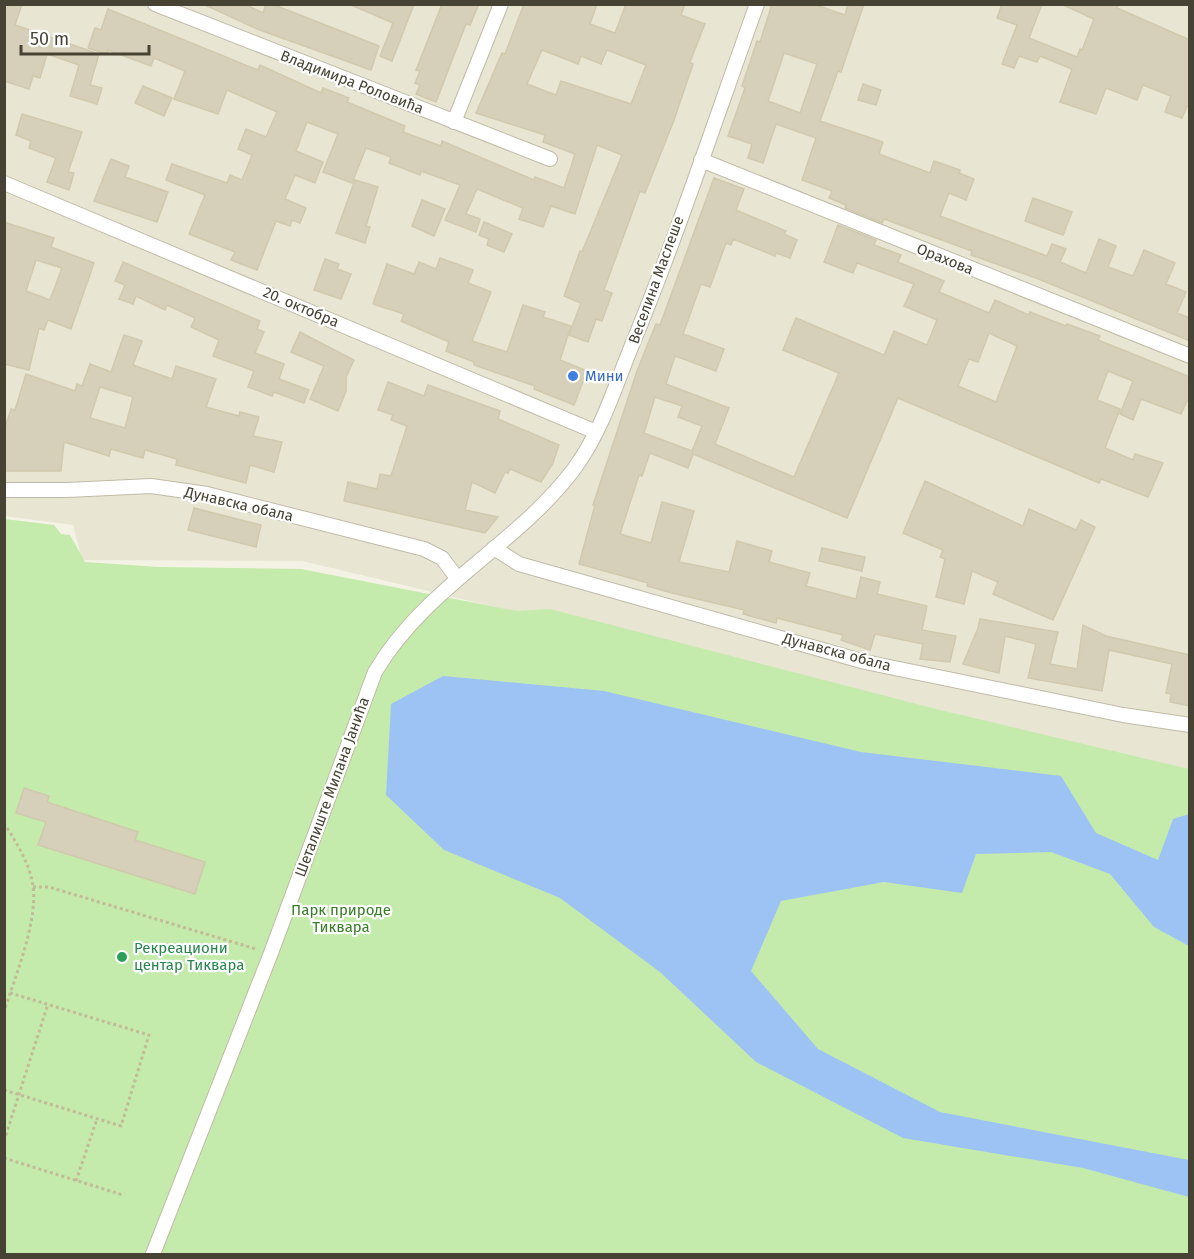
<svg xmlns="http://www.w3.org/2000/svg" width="1194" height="1259" font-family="'Fira Sans',sans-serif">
	<rect width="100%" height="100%" fill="#f4f2e5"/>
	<polygon fill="#e8e5d3" points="5,5 1189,5 1189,772 302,561 82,560 73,525 5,516"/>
	<polygon fill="#c4ebab" points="5,519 54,525 61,534 70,535 85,562 159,567 301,569 517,611 550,609 932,708 1189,769 1189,1254 5,1254"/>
	<polygon fill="#9dc3f5" points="443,676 604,691 861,752 1061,776 1096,833 1158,860 1173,819 1189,814 1189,946 1154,927 1110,874 1051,852 976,854 962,893 884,882 781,901 751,971 818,1049 940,1112 1189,1160 1189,1197 1083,1168 903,1138 756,1062 660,972 560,898 444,850 386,795 391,704"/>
	<g fill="#d6d0ba" stroke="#d1c9ad" stroke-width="1.5" fill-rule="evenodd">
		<polygon points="4,4 22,4 15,25 99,54 90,85 102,88 97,104 70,96 79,65 47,54 40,78 33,76 29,89 4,81"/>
		<polygon points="203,4 244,4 263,13 266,4 272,4 379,46 371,70 257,29"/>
		<polygon points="349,4 414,4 392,61 380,56 393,23"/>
		<polygon points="442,4 479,4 470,25 466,24 436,102 416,94 420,85 415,83 420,71 416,70"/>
		<path d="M524,4H597L590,24L615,33L626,4H685L681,15L705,24L690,62L693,64L674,120L645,193L640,191L604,290L612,293L602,321L596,319L588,342L569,335L581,303L564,296L580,251L582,252L622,155L597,145L575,214L551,206L543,227L519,219L523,208L477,189L466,214L480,219L476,232L445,220L460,185L421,171L420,175L389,163L391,157L366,148L352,183L323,172L338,134L307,122L296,151L323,162L315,183L295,175L285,199L306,208L300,223L292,220L290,226L276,221L257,270L231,260L235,252L189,234L205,195L166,180L172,164L227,183L230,175L242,180L252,155L238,149L246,129L266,137L277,112L227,90L218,114L174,99L185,71L154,58L151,66L108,50L107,54L88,48L95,28L101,30L108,9L258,70L260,65L321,93L323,88L349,98L347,102L405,126L403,132L441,146L442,141L534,180L535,177L564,188L575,154L543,142L545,135L476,113L502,53L505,54ZM542,50L578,64L581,56L601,64L607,50L646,65L631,104L561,81L556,95L527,84Z"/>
		<path d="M772,4H813L845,15L848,4H864L841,72L838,71L820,121L883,142L879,154L930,173L934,161L960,170L959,173L974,179L966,200L949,193L940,216L1047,256L1052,244L1066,249L1060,262L1086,273L1099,239L1116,246L1108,267L1133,276L1144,250L1175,263L1166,284L1186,292L1177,313L1190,318V341L1036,278L971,255L972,251L884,219L882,223L845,208L846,205L829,198L832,191L802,180L816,138L776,124L763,163L748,158L752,144L728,136L745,88L742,86L757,41L760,42ZM784,53L817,64L800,113L768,101Z"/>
		<polygon points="1002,4 1042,4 1029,38 1077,57 1080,49 1082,50 1094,19 1061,4 1118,4 1117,8 1190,40 1190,107 1187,106 1182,118 1165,112 1171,96 1143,85 1137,100 1106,88 1096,114 1060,102 1072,69 1040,56 1037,62 1019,56 1014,68 1002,64 1017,25 997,18"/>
		<polygon points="863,84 881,90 876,105 858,100"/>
		<polygon points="143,86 172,98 164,116 135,103"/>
		<polygon points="22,114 82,132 68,172 74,173 69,190 47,182 56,158 29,148 31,141 16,135"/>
		<polygon points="111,159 129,166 125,177 168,192 157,222 94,201"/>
		<path d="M714,178L744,189L736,210L786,231L784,234L797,240L790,258L776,253L775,256L733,239L731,245L726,243L710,287L701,284L683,334L724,349L716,371L675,356L666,384L729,408L715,444L794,477L839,373L783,350L796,318L884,355L894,331L927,345L937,320L904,306L914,284L857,263L853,273L824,262L838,225L876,240L874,245L901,255L898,262L944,281L939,292L989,313L995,300L1029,315L1030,312L1066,326L1067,324L1100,336L1098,340L1190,377V402L1187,401L1181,414L1141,399L1133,420L1120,414L1133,381L1108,371L1097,400L1120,409L1105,448L1133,460L1135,454L1163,463L1148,497L1101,479L1099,483L898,398L847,518L693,454L688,468L650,453L642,476L639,475L620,534L651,543L662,502L694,511L679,562L729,572L737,541L772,551L769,562L810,573L806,586L856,599L861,577L880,582L877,594L927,606L922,630L956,636L950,662L920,659L923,644L875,634L870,650L841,640L843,635L777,618L776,623L743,614L744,610L672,593L647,586L648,583L579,564L595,505H593L637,371L656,324L660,325ZM989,333L1017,346L996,402L958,386L969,359L978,362ZM655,397L682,406L678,417L702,426L692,451L644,433Z"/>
		<polygon points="355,180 378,187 366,226 370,227 365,243 336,233"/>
		<polygon points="1033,198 1072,212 1063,235 1025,221"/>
		<polygon points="422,200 445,209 434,236 412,226"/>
		<path d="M4,222L54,238L51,247L94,263L71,329L48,320L44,330L39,328L29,370L4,364ZM36,260L62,268L50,300L26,291Z"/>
		<polygon points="484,222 512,234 504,252 487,245 489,239 479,235"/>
		<polygon points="440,258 473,270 468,283 491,292 472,341 507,352 523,305 545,312 543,317 571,326 560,360 587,371 574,405 534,389 535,386 474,365 474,362 446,351 449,342 401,321 404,314 373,304 387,264 414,274 419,262 436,269"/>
		<polygon points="325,259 339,264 337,269 351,274 341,299 314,290"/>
		<polygon points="123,262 260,321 257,329 264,332 255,353 284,364 279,379 309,390 304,403 274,392 272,396 248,387 254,371 213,356 219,340 191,327 195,318 167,305 165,310 136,296 133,304 119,299 125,285 115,281"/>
		<polygon points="300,332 354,360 346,377 346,391 338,411 310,399 324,366 291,352"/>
		<path d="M124,335L142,341L133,365L172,379L176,366L216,379L206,407L239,416L240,412L259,417L253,436L282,442L274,472L250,465L246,483L176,465L177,459L145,450L143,458L111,449L109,456L64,442L61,471H4V431L11,409L15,410L26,374L75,391L77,384L82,386L90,364L111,372ZM100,387L133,397L125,428L90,418Z"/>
		<polygon points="388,382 424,396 428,385 500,411 498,419 559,445 553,463 541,482 510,469 508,473 505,472 495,493 472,482 465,510 498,517 485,533 344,501 348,482 377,489 380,474 391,476 407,426 391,420 393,415 378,410"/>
		<polygon points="925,481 1023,526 1029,509 1076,530 1081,520 1095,527 1053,620 993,594 998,582 972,571 964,604 936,597 945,559 940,557 943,550 903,533"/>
		<polygon points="194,508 261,525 256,547 188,530"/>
		<polygon points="822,548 865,557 862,571 819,561"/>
		<polygon points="980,619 1058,632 1050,664 1077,669 1083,625 1106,636 1190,655 1190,706 1170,702 1171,694 1166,693 1172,664 1109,650 1102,691 1028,678 1036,644 1005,636 999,673 963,664 978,628"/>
		<polygon points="24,788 49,796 47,802 138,832 135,840 205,862 195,894 38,845 46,822 16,813"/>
	</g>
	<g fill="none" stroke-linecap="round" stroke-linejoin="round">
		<defs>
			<g id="minor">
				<polyline points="155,4 550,159"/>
				<polyline points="454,122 501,4"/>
				<polyline points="701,160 1190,356"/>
				<polyline points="4,183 596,432"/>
				<polyline points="4,490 67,490 151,486 207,494 424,549 442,558 457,578"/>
				<polyline points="494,548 519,564 865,662 1123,715 1190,725"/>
				<path d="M153,1254L271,953L375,672C426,586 516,546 574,469C600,434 614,390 630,350C677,237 715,120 757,4"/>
			</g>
		</defs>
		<use href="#minor" stroke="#c0bba7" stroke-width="16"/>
		<g stroke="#c3ba97" stroke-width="3" stroke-dasharray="3 3" stroke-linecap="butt">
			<path d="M4,823C16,842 30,864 33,886C38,923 15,976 4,1012"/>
			<polyline points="33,887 49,887 256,949"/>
			<polyline points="4,1090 121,1126 149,1035 10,993"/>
			<polyline points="4,1141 48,1004"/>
			<polyline points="4,1158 123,1195"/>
			<polyline points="76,1181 97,1119"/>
		</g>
		<use href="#minor" stroke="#fff" stroke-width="14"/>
	</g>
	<circle fill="#3f7fe0" stroke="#fff" stroke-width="2" cx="573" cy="376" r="6"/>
	<circle fill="#2e9e5b" stroke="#fff" stroke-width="2" cx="122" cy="957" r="6"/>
	<g text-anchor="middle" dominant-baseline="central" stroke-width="4.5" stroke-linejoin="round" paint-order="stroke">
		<g font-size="15" fill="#474334" stroke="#fff">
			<text transform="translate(352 82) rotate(21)">Владимира Роловића</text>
			<text transform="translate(945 259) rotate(22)">Орахова</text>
			<text transform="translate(656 280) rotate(-70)">Веселина Маслеше</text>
			<text transform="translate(301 307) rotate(23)">20. октобра</text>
			<text transform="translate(239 504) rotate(13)">Дунавска обала</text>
			<text transform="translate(837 652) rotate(15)">Дунавска обала</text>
			<text transform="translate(332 787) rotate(-70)">Шеталиште Милана Јанића</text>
		</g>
		<g font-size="15" fill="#366cbe" stroke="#fff" text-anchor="start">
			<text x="585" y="376">Мини</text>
		</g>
		<g font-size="15" fill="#377d24" stroke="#fff">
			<text x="341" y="910">Парк природе<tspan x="341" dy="17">Тиквара</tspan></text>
		</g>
		<g font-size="15" fill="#27864d" stroke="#fff" text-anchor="start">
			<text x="134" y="948">Рекреациони<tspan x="134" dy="17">центар Тиквара</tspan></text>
		</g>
	</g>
	<rect width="1194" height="1259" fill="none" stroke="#474334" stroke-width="12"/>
	<path d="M21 45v9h128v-9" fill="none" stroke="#474334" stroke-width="3"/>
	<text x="30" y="45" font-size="18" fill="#474334" stroke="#ffffff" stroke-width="4.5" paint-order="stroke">50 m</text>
</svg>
